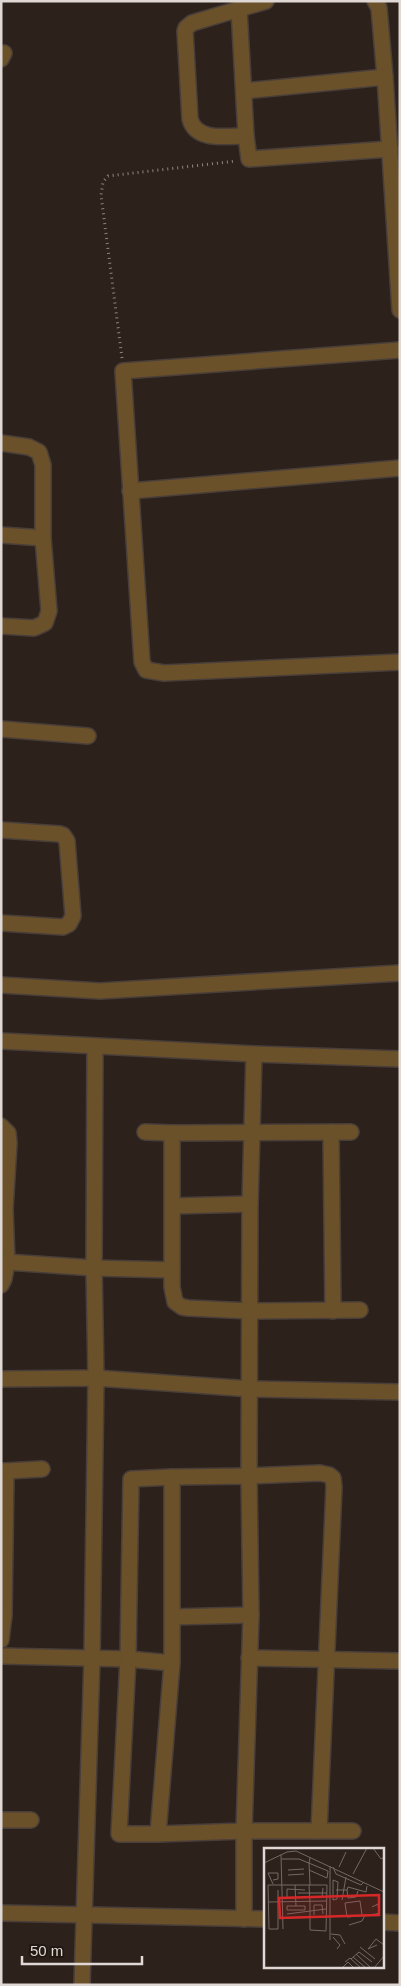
<svg xmlns="http://www.w3.org/2000/svg" width="401" height="1986" font-family="Arial,sans-serif">
	<rect width="100%" height="100%" fill="#2c211b"/>
	<g fill="none" stroke-linecap="round" stroke-linejoin="round">
		<defs>
			<g id="minor">
				<polyline points="375,1 379,8 385,77 400,310"/>
				<polyline points="239,9 246,136 249,159 390,149"/>
				<polyline points="1,59 4,53"/>
				<polyline points="244,91 385,77"/>
				<path d="M246,136C227,136 196,142 190,119L185,31L186,28L192,23L266,1"/>
				<polyline points="400,350 123,371 142,662 146,670 164,673 400,662"/>
				<polyline points="1,443 29,447 39,452 43,465 43,538 49,611 45,623 34,628 1,626"/>
				<polyline points="130,491 400,468"/>
				<polyline points="1,535 43,538"/>
				<polyline points="1,729 88,736"/>
				<polyline points="1,830 60,834 63,835 67,841 73,916 69,924 63,927 1,923"/>
				<polyline points="1,985 100,991 400,973"/>
				<polyline points="1,1041 254,1054 400,1059"/>
				<polyline points="254,1054 250,1204 249,1476 320,1473 329,1475 333,1478 334,1487 319,1831"/>
				<polyline points="1,1126 8,1133 9,1143 5,1209 7,1262"/>
				<polyline points="145,1132 172,1133"/>
				<polyline points="331,1132 333,1311"/>
				<polyline points="351,1132 172,1133 172,1287 175,1302 182,1307 188,1308 250,1311 360,1310"/>
				<polyline points="172,1206 250,1204"/>
				<polyline points="1,1285 4,1279 7,1262 94,1268 172,1270"/>
				<polyline points="1,1379 96,1378 251,1389 400,1392"/>
				<polyline points="1,1471 6,1471 4,1615"/>
				<polyline points="6,1471 42,1469"/>
				<polyline points="1,1614 4,1615 1,1640"/>
				<polyline points="173,1617 251,1615"/>
				<polyline points="1,1656 128,1659 172,1663 158,1834 244,1831 251,1615 249,1476 172,1477 172,1663"/>
				<polyline points="249,1658 400,1661"/>
				<polyline points="1,1820 31,1820"/>
				<polyline points="158,1834 119,1834 128,1659 131,1479 172,1477"/>
				<polyline points="1,1913 265,1919"/>
				<polyline points="244,1919 244,1831 353,1831"/>
				<polyline points="382,1922 400,1923"/>
				<polyline points="82,1985 92,1658 96,1378 94,1268 95,1046"/>
			</g>
		</defs>
		<use href="#minor" stroke="#493e39" stroke-width="18"/>
		<polyline stroke="#8f8581" stroke-width="3" stroke-dasharray="1 4" stroke-linecap="butt" points="122,358 101,195 103,182 108,176 236,161"/>
		<use href="#minor" stroke="#6a512a" stroke-width="15"/>
	</g>
	<g transform="translate(264 1848)">
		<rect width="120" height="120" fill="#2c211b"/>
		<path fill="none" stroke="#746a65" stroke-width="1" d="M109,0L117,11L120,9M17,7L19,81M18,11H35L64,23M0,15L23,4L32,3L120,44M66,18V92M69,19L72,26L97,37L100,34M75,19L82,4M24,22L40,21M45,22L63,30L64,23M89,26L103,0M24,27L40,26M69,32L74,34L73,51L69,52ZM9,36L4,25H14V31L9,32M4,37H63L62,83L46,82V54L45,38L46,37V36L45,15L46,10M4,37L5,81H14V42M31,37L32,58H23V62H41V58H32M23,41L41,42M23,41V50H29M72,42H83L84,39L102,44L103,38M83,42L84,50L92,49L94,43M34,45H63M51,49H58L59,40M78,52L82,29M5,54L62,53M23,66L62,61M50,67V57H58L59,66M98,67L96,53L81,55L83,69H84L112,66L115,65L114,56L108,59M19,70L62,69M85,77L98,73L101,67M67,86L76,87L81,96M69,89L76,97L73,101M113,97L104,101L112,91L120,97M96,99L111,111M92,106L107,120M89,109L102,120M87,111L95,104L108,114M81,114L86,110L97,120M78,120L84,114L90,120M110,120L120,108"/>
		<path fill="#d62828" fill-opacity="0.15" stroke="#d62828" stroke-width="2.5" d="M115,47V67L16,70L15,50Z"/>
		<rect width="120" height="120" fill="none" stroke="#e0d8d4" stroke-width="2.5"/>
	</g>
	<rect width="401" height="1986" fill="none" stroke="#e0d8d4" stroke-width="5"/>
	<path d="M22 1956v8h120v-8" fill="none" stroke="#e0d8d4" stroke-width="2.5"/>
	<text x="30" y="1956" font-size="15" fill="#e0d8d4" stroke="#221812" stroke-width="4" paint-order="stroke">50 m</text>
</svg>
